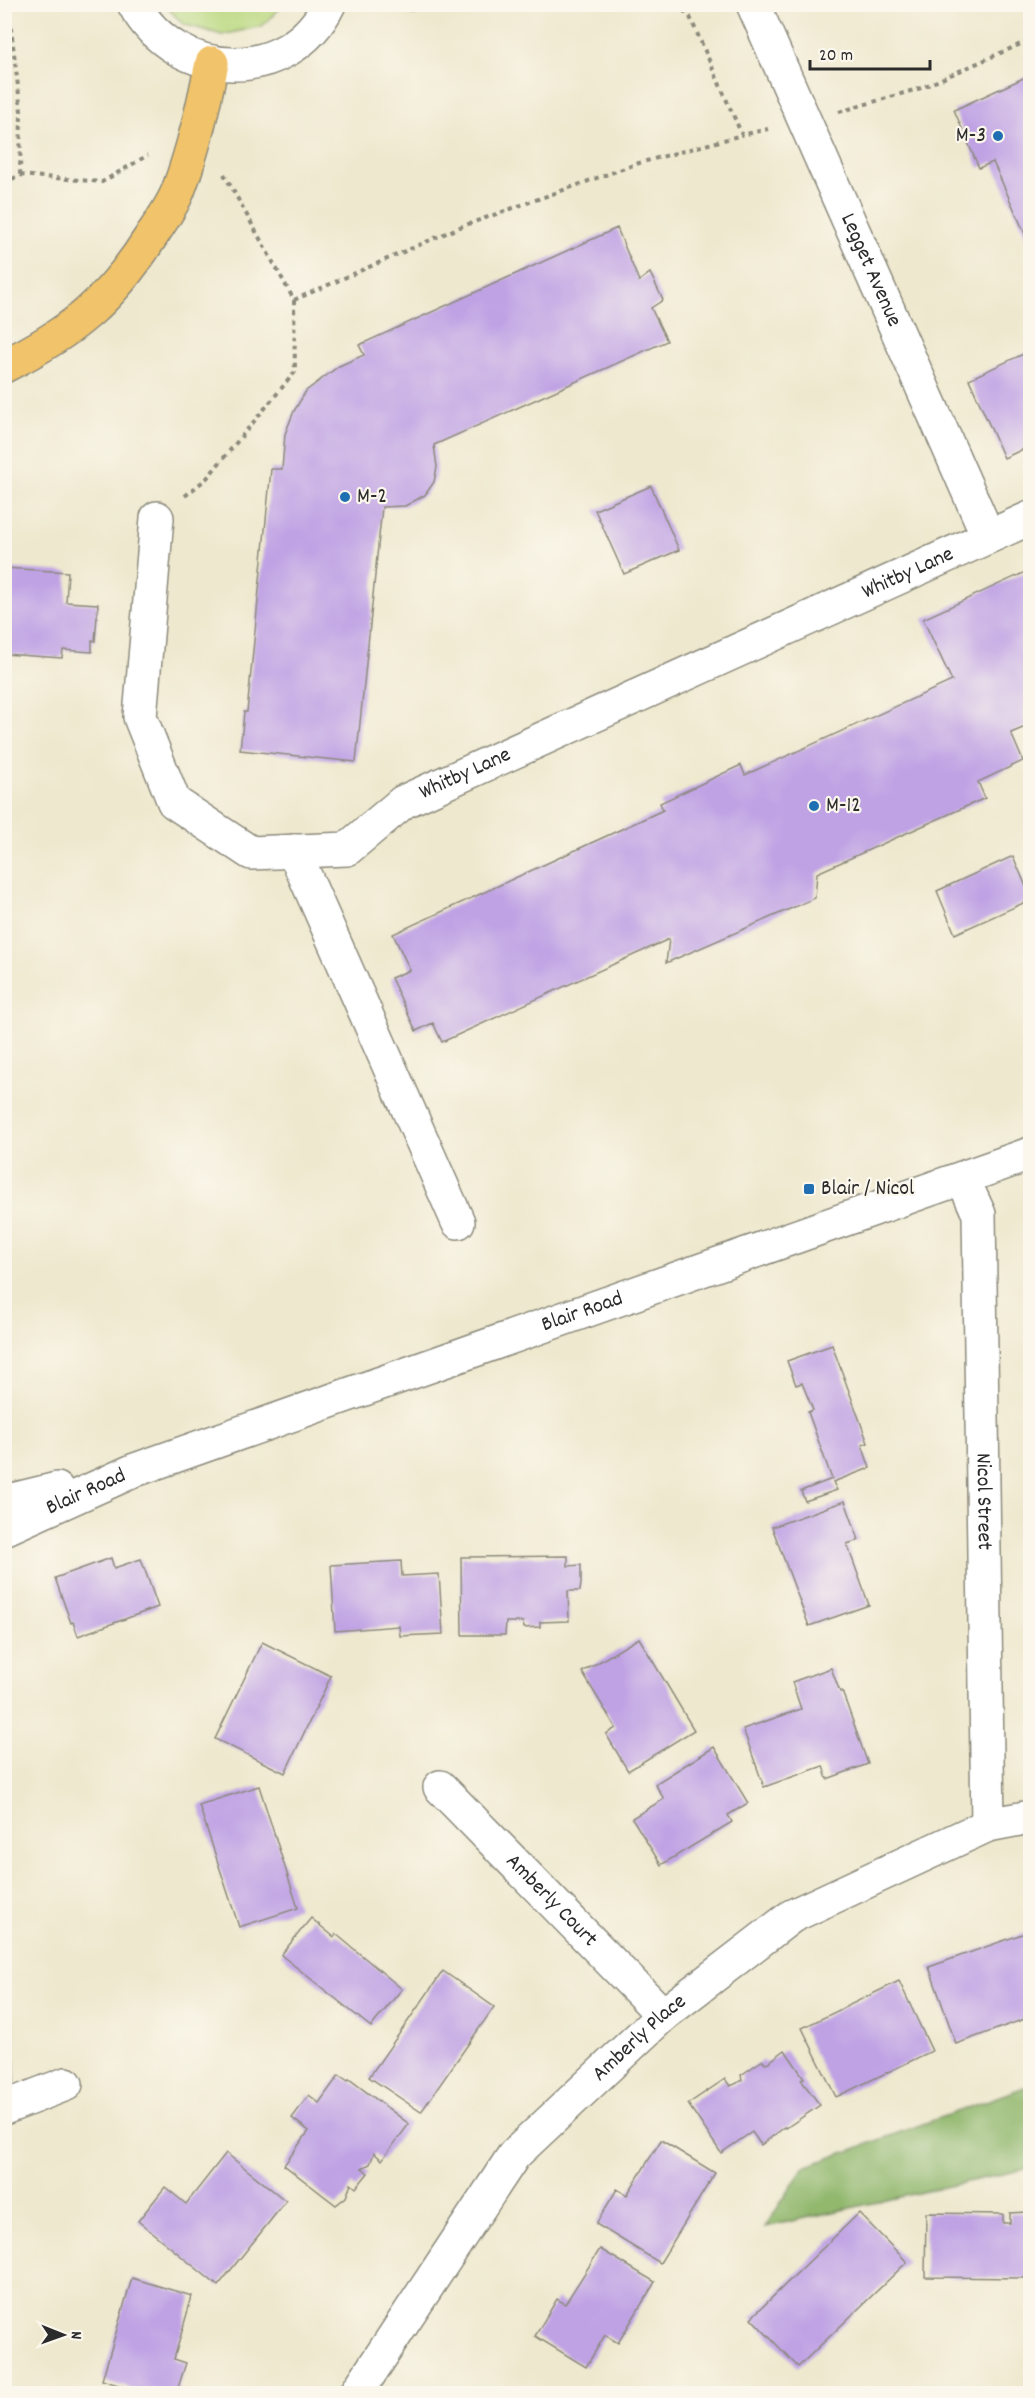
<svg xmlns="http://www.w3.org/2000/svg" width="1035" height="2398" font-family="Dekko,sans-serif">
	<rect width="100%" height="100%" fill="#fbf7ec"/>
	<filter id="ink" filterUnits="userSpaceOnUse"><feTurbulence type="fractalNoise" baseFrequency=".0167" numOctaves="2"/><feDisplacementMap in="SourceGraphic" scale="12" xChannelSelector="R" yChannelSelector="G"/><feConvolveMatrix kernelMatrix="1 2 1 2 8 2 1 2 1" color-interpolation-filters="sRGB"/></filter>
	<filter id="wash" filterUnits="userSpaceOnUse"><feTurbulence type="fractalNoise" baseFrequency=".008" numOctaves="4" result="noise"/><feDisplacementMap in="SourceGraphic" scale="24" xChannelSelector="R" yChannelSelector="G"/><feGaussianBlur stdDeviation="1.35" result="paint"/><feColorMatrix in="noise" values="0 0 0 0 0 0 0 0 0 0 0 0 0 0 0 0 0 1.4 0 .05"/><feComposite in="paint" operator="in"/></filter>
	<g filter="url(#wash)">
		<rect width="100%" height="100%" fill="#eee8ce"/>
		<g fill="#b9d87f" stroke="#728255" stroke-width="1.5">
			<polygon points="165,5 283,5 262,26 222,35 183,24"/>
			<polygon points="13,2023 15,2083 5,2083 5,2024"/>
		</g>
		<polygon fill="#92b86e" stroke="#5e724c" stroke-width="1.5" points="1030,2085 1030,2168 765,2227 804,2167"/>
		<g id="blocks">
			<g fill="#bfa2e4">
				<polygon points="387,4 424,4 412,11 390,8"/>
				<polygon points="451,4 481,4 480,10"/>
				<polygon points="1030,75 1030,245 993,162 979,168 954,110"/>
				<polygon points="617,228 639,281 650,273 663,300 651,308 667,341 434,445 437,467 434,482 425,495 405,506 382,507 356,762 240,750 244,712 247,712 271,469 282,469 285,434 294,411 306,391 339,366 364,355 359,345"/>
				<polygon points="1030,351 1030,446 1004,458 969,379"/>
				<polygon points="651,486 679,550 624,574 595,510"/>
				<polygon points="4,568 68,572 66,602 98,604 95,641 92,640 92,652 63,650 62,658 4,654"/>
				<polygon points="1030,570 1030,725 1011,733 1023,761 978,782 985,798 817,873 815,898 666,963 669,939 442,1042 433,1023 416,1031 391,978 410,970 393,934 663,810 660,803 741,765 745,775 952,681 923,619"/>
				<polygon points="1013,856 1030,896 1030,900 955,934 937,891"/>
				<polygon points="832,1345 868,1443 862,1445 870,1468 833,1482 837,1490 805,1501 801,1491 832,1479 808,1412 813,1410 802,1383 796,1385 787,1361"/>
				<polygon points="845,1501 859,1540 847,1544 869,1605 809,1626 772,1527"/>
				<polygon points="568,1556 568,1566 581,1565 581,1583 580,1591 568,1591 569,1621 540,1622 540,1627 524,1628 523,1622 506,1622 505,1635 462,1635 461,1557"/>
				<polygon points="111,1558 114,1568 141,1559 158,1607 78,1636 73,1622 71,1623 55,1578"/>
				<polygon points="401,1561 402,1576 439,1574 443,1634 400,1636 399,1626 335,1631 331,1565"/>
				<polygon points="639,1638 694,1730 628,1771 606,1734 616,1728 582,1672"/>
				<polygon points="262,1642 331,1676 285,1773 215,1739"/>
				<polygon points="831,1668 840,1692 842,1691 868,1764 827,1779 823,1766 764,1787 743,1729 801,1709 792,1682"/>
				<polygon points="714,1747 748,1803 728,1815 732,1822 661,1865 632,1818 664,1799 655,1784"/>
				<polygon points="259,1786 298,1908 239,1927 199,1805"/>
				<polygon points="311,1918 334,1937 336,1934 402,1989 371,2027 281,1955"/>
				<polygon points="1025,1933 1030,1948 1030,1976 1028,1976 1030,1983 1030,2017 956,2044 929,1967"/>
				<polygon points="443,1971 494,2007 421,2112 369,2077"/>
				<polygon points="899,1981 932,2051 836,2097 802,2028"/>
				<polygon points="785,2050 804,2078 801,2079 804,2084 820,2105 786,2128 785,2127 761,2145 752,2132 721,2153 688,2104 725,2079 730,2086 735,2084 742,2080 741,2075 763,2060 765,2063 769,2062"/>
				<polygon points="339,2075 348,2081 349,2079 409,2124 382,2160 374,2153 370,2164 362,2168 368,2173 356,2188 351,2184 346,2197 336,2205 284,2165 309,2131 292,2118 309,2095 319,2103"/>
				<polygon points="661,2140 715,2173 660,2263 596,2224 617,2189 627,2195"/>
				<polygon points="226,2153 286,2201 218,2286 138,2221 165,2187 186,2204"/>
				<polygon points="1027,2212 1027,2224 1030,2224 1030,2278 925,2277 926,2213 1003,2214 1003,2223 1010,2223 1010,2213"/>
				<polygon points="859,2213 907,2262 798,2367 751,2318"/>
				<polygon points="600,2249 655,2282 618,2343 605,2335 586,2367 535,2336 557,2299 565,2304"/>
				<polygon points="132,2278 192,2296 174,2359 186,2363 176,2394 147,2394 102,2380"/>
			</g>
		</g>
	</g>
	<g filter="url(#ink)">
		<use href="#blocks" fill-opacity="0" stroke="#8c8a7c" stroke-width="1.5"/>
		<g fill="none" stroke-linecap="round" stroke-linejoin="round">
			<defs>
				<g id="minor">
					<path d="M134,4C176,82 289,86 329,4"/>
					<path id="s1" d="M753,4L988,536"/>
					<path id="s2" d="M157,518L140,717L174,802L251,853L347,849L403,802L1030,518"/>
					<polyline points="294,851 458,1222"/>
					<path id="s3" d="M963,1179L979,1214L988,1825"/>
					<polyline points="4,1502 57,1489"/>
					<path id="s4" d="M4,1529L135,1470L1030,1154"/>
					<path id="s5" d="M440,1787L663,2015"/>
					<polyline points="4,2108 66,2084"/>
					<path id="s6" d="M356,2394L514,2155L663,2015L792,1916L988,1825L1030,1817"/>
				</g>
				<path id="major" d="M4,366C71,333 110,301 150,238C160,223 171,208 178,191C194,149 203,106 212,63"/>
			</defs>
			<use href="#minor" stroke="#8c8a7c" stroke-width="36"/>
			<use href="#major" stroke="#8c8a7c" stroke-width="36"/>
			<g stroke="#8c8a7c" stroke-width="4" stroke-dasharray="4.5 4.5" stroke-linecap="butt">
				<polyline points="677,4 690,17 742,135 768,129"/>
				<polyline points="1025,4 1030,15"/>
				<polyline points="839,112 921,88 1030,40"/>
				<polyline points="20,175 102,182 148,155"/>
				<polyline points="4,183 20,175 21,111 8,4"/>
				<polyline points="294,300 460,227 639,163 742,135"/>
				<polyline points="185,496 207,478 295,372 294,300 224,174"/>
			</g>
			<use href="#minor" stroke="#fff" stroke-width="33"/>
			<use href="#major" stroke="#f1c36a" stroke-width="33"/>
		</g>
	</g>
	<g fill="#1f6fb2" stroke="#fbf7ec" stroke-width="2">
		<circle cx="998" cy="136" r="6"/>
		<circle cx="345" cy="497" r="6"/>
		<circle cx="814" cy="806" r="6"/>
		<rect x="803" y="1183" width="12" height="12" rx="3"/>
	</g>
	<g text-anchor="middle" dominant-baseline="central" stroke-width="4.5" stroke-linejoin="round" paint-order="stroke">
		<g font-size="22" fill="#2b2b2b" stroke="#fbf7ec" text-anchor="start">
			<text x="986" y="136" text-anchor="end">M-3</text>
			<text x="357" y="497">M-2</text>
			<text x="826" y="806">M-12</text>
			<text x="821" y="1189">Blair / Nicol</text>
		</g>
		<g font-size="22" fill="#2b2b2b" stroke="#fbf7ec">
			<text stroke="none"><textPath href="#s1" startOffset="291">Legget Avenue</textPath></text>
			<text stroke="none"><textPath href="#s2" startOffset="1107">Whitby Lane</textPath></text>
			<text stroke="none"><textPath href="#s2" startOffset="621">Whitby Lane</textPath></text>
			<text stroke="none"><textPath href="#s4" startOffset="618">Blair Road</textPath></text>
			<text stroke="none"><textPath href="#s4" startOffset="90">Blair Road</textPath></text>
			<text stroke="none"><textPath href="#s3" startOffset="326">Nicol Street</textPath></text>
			<text stroke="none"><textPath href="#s5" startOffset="159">Amberly Court</textPath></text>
			<text stroke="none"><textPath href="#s6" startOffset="458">Amberly Place</textPath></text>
		</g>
	</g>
	<rect width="1035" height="2398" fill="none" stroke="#fbf7ec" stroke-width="24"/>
	<g transform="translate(63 2335) rotate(91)" stroke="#fbf7ec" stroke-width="4.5" paint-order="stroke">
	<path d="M0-4.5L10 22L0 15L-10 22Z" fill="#2b2b2b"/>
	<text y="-9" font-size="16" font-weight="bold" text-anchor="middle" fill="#2b2b2b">N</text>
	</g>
	<path d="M810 60v9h120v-9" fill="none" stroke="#2b2b2b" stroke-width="3"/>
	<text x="819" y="60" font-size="18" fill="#2b2b2b" stroke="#fbf7ec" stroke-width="4.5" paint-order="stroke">20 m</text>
</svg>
